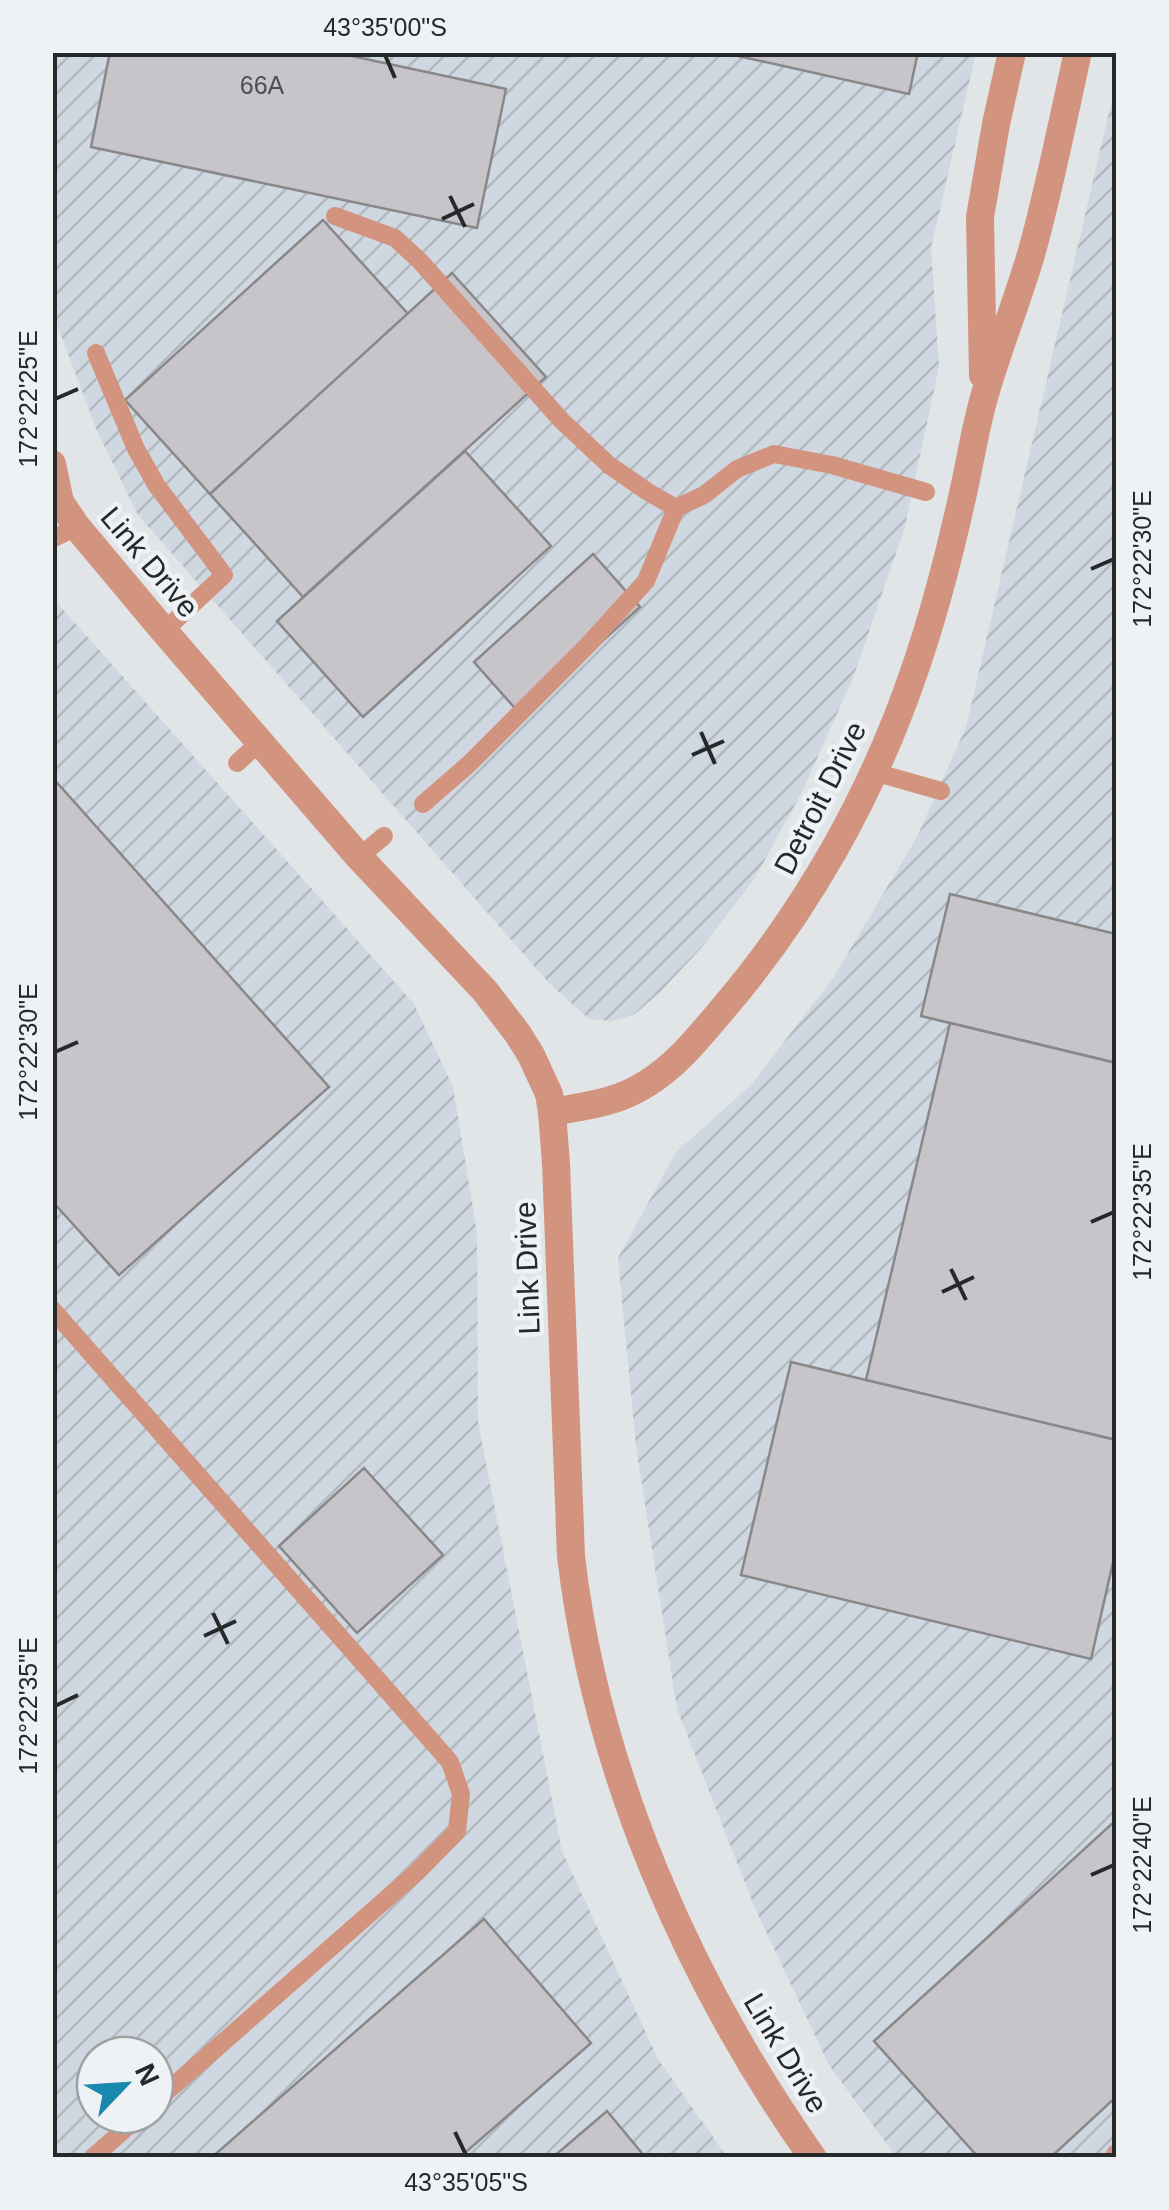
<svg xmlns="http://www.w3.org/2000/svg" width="1169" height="2210" font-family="Helvetica,sans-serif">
	<defs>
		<pattern id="industrial-furrows" width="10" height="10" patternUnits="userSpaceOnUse" patternTransform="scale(2.5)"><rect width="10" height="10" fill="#cfd8e0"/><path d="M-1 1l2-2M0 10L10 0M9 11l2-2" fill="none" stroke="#b2b9c0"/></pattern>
	</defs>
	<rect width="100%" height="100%" fill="#e1e5e8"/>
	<g fill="url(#industrial-furrows)" fill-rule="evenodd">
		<polygon points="53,53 976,53 931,248 939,367 904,530 853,678 802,792 755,878 704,945 661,991 634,1015 611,1021 589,1019 549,983 138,515 97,431 53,314"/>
		<polygon points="1116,82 1116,2157 896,2157 829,2065 754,1906 677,1709 636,1447 618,1258 676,1152 751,1085 833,978 917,837 966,727"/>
		<path d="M52,597L414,1004L453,1087L477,1233L478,1422L562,1851L658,2059L727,2157H53ZM95,2055H155V2115H95Z"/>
	</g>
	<g fill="#c7c5c9" stroke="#88878a" stroke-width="2.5">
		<polygon points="110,52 333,52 506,89 477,228 91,147"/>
		<polygon points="720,52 918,52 909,94"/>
		<polygon points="323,220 408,314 210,494 125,400"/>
		<polygon points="452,273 546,377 303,597 210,494"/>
		<polygon points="465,451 551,546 363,717 277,621"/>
		<polygon points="593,554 640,607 521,715 474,662"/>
		<polygon points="52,777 329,1087 119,1275 52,1201"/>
		<polygon points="950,894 1116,934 1116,1063 921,1016"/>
		<polygon points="950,1023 1116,1063 1116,1440 866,1380"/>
		<polygon points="791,1362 1116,1440 1116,1549 1091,1659 741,1575"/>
		<polygon points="364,1468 443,1555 357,1633 279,1546"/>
		<polygon points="1116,1820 1116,2097 1050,2158 979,2158 874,2041"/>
		<polygon points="484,1919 591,2043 459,2158 211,2158"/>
		<polygon points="607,2111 646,2158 552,2158"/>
	</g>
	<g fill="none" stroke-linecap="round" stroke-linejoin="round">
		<g stroke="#d3947f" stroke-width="18">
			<polyline points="335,216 395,238 420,261 561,420 609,465 648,492 676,508 704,495 737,469 774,454 832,465 926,492"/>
			<polyline points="96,353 136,449 157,486 224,575 164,631"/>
			<polyline points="52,539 77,527"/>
			<polyline points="237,763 260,742"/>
			<polyline points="874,772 941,791"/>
			<polyline points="423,804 469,764 587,646 646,581 676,508"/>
			<polyline points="359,857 384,836"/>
			<polyline points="52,1309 450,1762 461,1794 457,1831 417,1872 155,2102"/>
			<polyline points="92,2158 141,2115"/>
			<polyline points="1113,2158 1116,2153"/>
		</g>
		<g stroke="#d3947f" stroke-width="28">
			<polyline points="983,375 980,217 996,124 1012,52"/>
			<polyline points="52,464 60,502"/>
			<path d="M52,496L60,502L77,527L164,631L359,857L485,991L518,1034L531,1055L549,1094L552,1112L556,1164L571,1556C596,1771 688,1981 813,2158"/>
			<path d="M552,1112C585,1106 617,1103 646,1084C676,1066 698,1038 721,1011C806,912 872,795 914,672C934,615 949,556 962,498C970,463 975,428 985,394C999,346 1018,299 1032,251C1050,186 1063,119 1078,52"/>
		</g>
	</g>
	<path fill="none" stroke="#27282a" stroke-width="4" d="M385,55L395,78M450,196L465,227M442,219L474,204M55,399L78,389M1091,569L1114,559M701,732L715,764M692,755L724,741M55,1052L78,1042M1091,1222L1114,1212M951,1269L966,1300M942,1292L974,1277M213,1613L228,1644M204,1636L236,1621M55,1706L78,1695M1091,1875L1114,1865M455,2132L466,2155"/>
	<g text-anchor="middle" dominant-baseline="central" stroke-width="9" stroke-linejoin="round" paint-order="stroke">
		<g font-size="25" fill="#4f4f52">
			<text x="262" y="85">66A</text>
		</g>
		<g font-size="30" fill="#27282a" stroke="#eff2f5">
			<text transform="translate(150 562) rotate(50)">Link Drive</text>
			<text transform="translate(820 798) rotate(-63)">Detroit Drive</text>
			<text transform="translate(527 1268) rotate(-92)">Link Drive</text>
			<text transform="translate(786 2053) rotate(59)">Link Drive</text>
		</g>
	</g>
	<rect width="1169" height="2210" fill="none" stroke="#eff2f5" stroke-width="110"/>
	<g transform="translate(125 2085) rotate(65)"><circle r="48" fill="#eff2f5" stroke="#9fa1a4" stroke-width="2.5"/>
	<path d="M0-8L18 38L0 25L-18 38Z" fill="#1888ae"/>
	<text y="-15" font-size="28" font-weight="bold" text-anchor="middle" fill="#27282a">N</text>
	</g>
	<rect x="55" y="55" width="1059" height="2100" fill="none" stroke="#27282a" stroke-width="4"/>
	<g font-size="25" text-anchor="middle" fill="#27282a">
		<text x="385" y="36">43°35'00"S</text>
		<text transform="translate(28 399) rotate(-90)" y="9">172°22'25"E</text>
		<text transform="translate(1142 559) rotate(-90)" y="9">172°22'30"E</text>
		<text transform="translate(28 1052) rotate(-90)" y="9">172°22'30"E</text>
		<text transform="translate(1142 1212) rotate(-90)" y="9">172°22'35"E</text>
		<text transform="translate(28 1706) rotate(-90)" y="9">172°22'35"E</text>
		<text transform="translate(1142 1865) rotate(-90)" y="9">172°22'40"E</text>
		<text x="466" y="2191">43°35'05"S</text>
	</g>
</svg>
